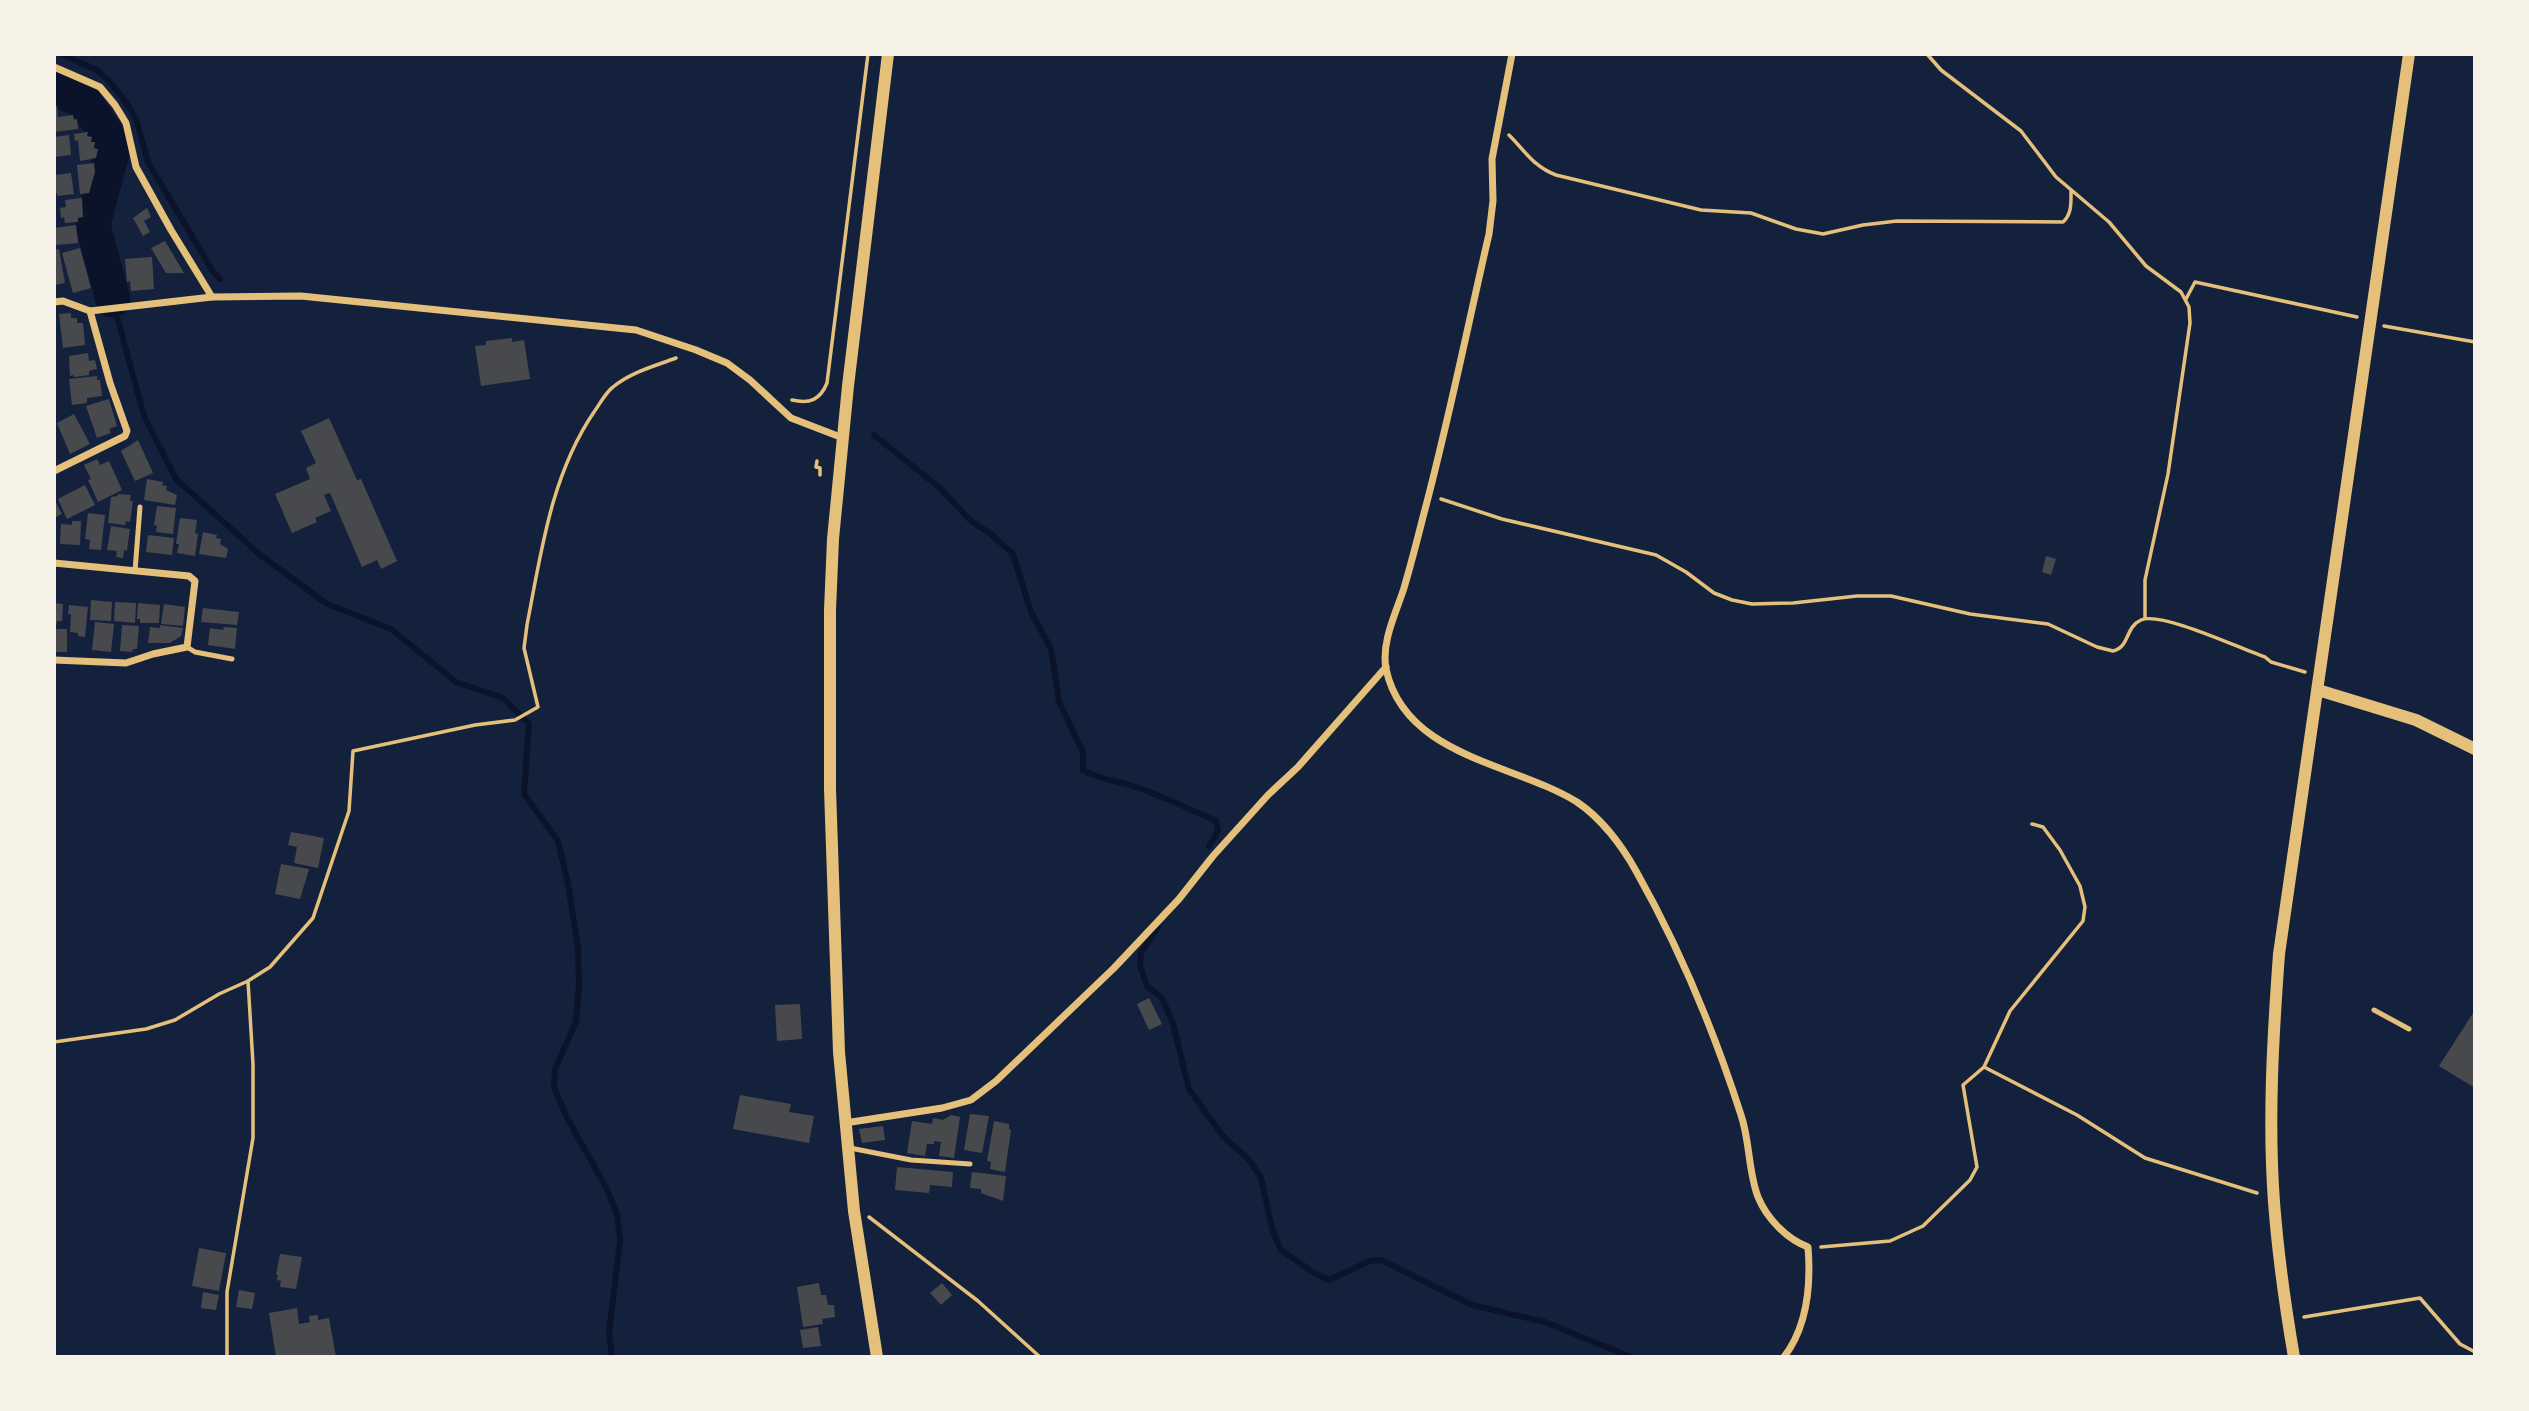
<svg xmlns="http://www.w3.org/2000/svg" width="2529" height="1411" font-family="Figtree,sans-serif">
	<rect width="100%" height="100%" fill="#14213d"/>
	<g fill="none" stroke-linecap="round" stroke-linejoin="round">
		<g stroke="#0b132b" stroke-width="6">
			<polyline points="61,54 97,70 109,81 126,102 136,119 148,162 212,270 220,279"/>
			<polyline points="118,320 144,416 176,479 259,554 327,604 391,629 456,682 503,698 529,724 524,794 558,841 568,884 578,947 579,985 576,1022 555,1069 554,1087 567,1118 606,1187 617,1214 620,1240 609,1333 612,1357"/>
			<path d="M874,435L940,488L971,521L991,534L1013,554L1031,612L1051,649L1059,702L1083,752V770C1097,779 1113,780 1129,785C1159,794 1187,808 1216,821L1218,831L1209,846"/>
			<polyline points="1158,927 1141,953 1140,966 1147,986 1162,998 1173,1024 1189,1089 1222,1135 1249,1160 1261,1178 1273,1232 1281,1250 1314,1273 1329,1280 1370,1261 1381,1260 1472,1305 1545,1322 1631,1357"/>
		</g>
		<polyline stroke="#0b132b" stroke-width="35" points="54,88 85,102 114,145 93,225 113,300"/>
	</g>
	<g fill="#48494c">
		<polygon points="54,106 57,106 58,117 73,115 74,120 77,119 78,129 54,132"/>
		<polygon points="88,132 87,136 92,137 91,142 95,142 94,148 98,149 96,158 80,161 78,140 75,141 74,134"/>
		<polygon points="69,135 71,155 54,157 54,137"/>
		<polygon points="94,163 95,172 89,193 80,194 77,165"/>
		<polygon points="71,173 74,194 57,196 57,193 54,193 54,175"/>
		<polygon points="82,198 83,217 78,218 78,222 65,223 64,217 61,218 60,208 66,207 65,200"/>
		<polygon points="147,208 151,217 144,221 150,232 143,236 133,218"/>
		<polygon points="76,225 78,243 56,245 54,228"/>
		<polygon points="165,241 184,273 166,273 151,248"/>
		<polygon points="80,248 91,288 73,293 62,253"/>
		<polygon points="59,249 65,283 54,285 54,250"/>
		<polygon points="152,257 154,289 131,291 130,281 127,282 125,259"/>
		<polygon points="71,313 71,318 77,318 77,323 83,323 85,345 63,348 59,314"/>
		<polygon points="512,338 512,342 524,340 530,379 481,386 475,346 486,345 486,341"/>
		<polygon points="88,353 89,361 95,360 97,369 89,371 89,375 74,377 73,375 70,376 69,356"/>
		<polygon points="97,376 97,380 100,380 102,396 87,398 87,403 72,405 69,379"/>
		<polygon points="109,399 117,426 109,429 111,433 97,438 86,406"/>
		<polygon points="74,414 90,444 70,454 57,423"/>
		<polygon points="329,418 357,480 361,479 397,561 381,569 377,560 362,567 330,493 324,495 331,511 315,518 317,522 292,533 275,494 310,479 306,468 316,463 301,431"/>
		<polygon points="138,440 153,473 135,481 121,451"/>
		<polygon points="97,459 100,465 109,461 122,490 98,502 88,480 91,479 84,465"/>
		<polygon points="147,479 163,482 162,485 167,486 166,490 177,495 175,505 144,500"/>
		<polygon points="85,485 95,505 67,519 58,499"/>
		<polygon points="118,494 131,495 130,501 133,501 130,522 126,521 125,525 108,523 111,497 118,496"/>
		<polygon points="54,499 62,514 54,518"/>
		<polygon points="157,506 176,508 173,534 156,532 157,526 154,525"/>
		<polygon points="88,513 105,515 101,550 89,549 90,540 85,539"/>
		<polygon points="180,518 197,520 195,533 198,534 195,556 177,553 179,544 176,544"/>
		<polygon points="72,521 81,521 80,545 60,544 61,524 72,525"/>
		<polygon points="111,526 130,529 127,551 124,550 123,558 116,557 117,551 107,550"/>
		<polygon points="203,532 217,535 216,538 221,539 220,544 228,549 226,558 199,554"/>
		<polygon points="148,535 174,538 172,555 146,552"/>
		<polygon points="2046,556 2056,559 2051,575 2042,572"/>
		<polygon points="91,600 112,602 111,621 90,620"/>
		<polygon points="115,602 136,603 135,623 114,621"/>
		<polygon points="54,603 63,604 62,621 57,621 56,627 54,627"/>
		<polygon points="138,603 160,605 159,623 140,623 140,619 137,619"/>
		<polygon points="164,604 185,607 183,626 161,624"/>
		<polygon points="69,605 88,607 85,637 78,636 78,633 70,632 71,614 68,614"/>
		<polygon points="203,608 239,612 237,625 201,622"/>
		<polygon points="95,622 114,624 111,652 92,650"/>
		<polygon points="122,625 139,626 137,649 133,649 132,652 120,651"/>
		<polygon points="160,625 183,628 181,636 170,643 148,643 150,627 160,628"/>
		<polygon points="224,627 237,628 235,649 208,645 210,628 223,630"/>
		<rect x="54" y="629" width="13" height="23"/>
		<polygon points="291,832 324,838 318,868 294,863 297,847 288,845"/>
		<polygon points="281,864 309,869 300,899 275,894"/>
		<polygon points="1149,998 1162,1024 1149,1030 1137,1004"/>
		<polygon points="800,1004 802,1039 777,1041 775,1005"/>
		<polygon points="2475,1010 2475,1088 2439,1066"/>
		<polygon points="740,1095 791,1104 789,1112 814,1116 809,1143 733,1129"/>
		<polygon points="970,1114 989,1116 982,1153 964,1150"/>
		<polygon points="951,1115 960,1117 954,1158 939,1156 941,1142 934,1141 934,1144 927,1144 925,1156 907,1153 912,1121 932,1124 933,1118 943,1120"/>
		<polygon points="994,1121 1009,1124 1009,1129 1011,1130 1005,1172 990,1169 991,1162 987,1161"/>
		<polygon points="883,1126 885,1140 862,1143 859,1129"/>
		<polygon points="897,1167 953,1172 952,1187 930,1185 929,1193 895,1190"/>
		<polygon points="972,1172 1006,1176 1003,1201 981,1193 981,1189 970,1188"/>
		<polygon points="199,1248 226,1253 219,1291 192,1286"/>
		<polygon points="280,1254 302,1257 296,1289 280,1287 281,1281 277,1280 278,1275 276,1275"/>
		<polygon points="819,1283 821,1295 826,1295 828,1305 834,1305 835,1317 822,1319 823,1324 803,1327 797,1287"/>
		<polygon points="942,1283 952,1295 941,1305 930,1293"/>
		<polygon points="239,1290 255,1293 252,1309 236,1307"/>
		<polygon points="203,1292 219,1295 216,1310 201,1308"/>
		<polygon points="297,1308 299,1324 310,1322 309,1316 318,1315 318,1320 329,1318 336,1357 276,1357 269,1313"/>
		<polygon points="818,1327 821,1346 803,1348 800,1330"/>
	</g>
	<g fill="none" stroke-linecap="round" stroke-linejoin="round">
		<g stroke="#e5c07b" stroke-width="3.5">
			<polyline points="1927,54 1941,70 2021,131 2056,177 2109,222 2146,266 2181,292 2189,307 2190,323 2168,474 2145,580 2145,618"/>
			<path d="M1509,135C1525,151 1534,167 1556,175L1701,210L1751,213L1796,229L1823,234L1863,225L1897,221L2063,222C2072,214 2071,202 2071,191"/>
			<polyline points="2186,299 2195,282 2357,317"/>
			<polyline points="2384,326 2475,342"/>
			<path d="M792,400C810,404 820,400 827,383L868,54"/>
			<polyline points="817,461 816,467 820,468 820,475"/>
			<path d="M1441,499L1502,519L1656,555L1686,572L1714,593L1732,600L1752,604L1793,603L1857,596H1891L1970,614L2048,624L2097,647L2113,651C2130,647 2125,627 2141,620C2161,611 2241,649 2265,657L2271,662L2305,672"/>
			<path d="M54,1042L146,1029L175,1020L219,994L248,981L270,967L313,918L349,811L353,751L475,725L515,720L538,707L524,648L527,625C541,553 551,475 594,412C600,404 605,393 613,387C631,372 655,366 676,358"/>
			<polyline points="1984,1067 2077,1115 2145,1158 2257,1193"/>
			<polyline points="869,1217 978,1301 1040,1357"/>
			<polyline points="1821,1247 1890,1241 1923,1226 1970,1180 1977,1167 1963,1085 1984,1067 2010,1011 2083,921 2085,907 2080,886 2060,850 2043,827 2032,824"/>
			<polyline points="2304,1317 2420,1298 2460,1344 2475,1352"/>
			<polyline points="227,1357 227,1292 253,1138 253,1064 248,981"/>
		</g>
		<g stroke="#e5c07b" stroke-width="5">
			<polyline points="135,571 140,507"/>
			<polyline points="187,647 195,652 232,659"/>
			<polyline points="2374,1010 2409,1029"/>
			<polyline points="850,1148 911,1160 970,1164"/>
		</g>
		<g stroke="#e5c07b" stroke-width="7">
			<path d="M1512,54L1492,159L1493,201L1489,234C1467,329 1448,424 1423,517C1417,541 1411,564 1404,588C1396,613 1381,642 1386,669C1405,757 1514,763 1577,802C1601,818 1622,846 1636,871C1679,947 1714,1031 1741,1115C1750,1141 1748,1171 1758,1197C1767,1219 1787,1239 1808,1247C1811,1284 1807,1327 1784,1357"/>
			<polyline points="54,67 100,87 115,105 126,123 136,167 171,230 212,297 301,296 636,330 696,350 727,363 750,380 791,418 843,438"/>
			<polyline points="54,302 63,301 90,311 212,297"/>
			<polyline points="54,471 125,436 127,431 110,383 90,311"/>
			<polyline points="54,563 189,576 195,581 187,647 153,654 126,663 54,660"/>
			<polyline points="845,1123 942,1108 971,1100 996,1081 1114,968 1179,899 1213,856 1268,795 1298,767 1386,667"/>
		</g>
		<g stroke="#e5c07b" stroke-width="12">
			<polyline points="2318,690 2416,720 2475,749"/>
			<polyline points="877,1357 854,1211 839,1052 830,789 830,610 833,539 848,386 888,54"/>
			<path d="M2294,1357C2285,1305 2278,1254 2274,1202C2268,1120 2273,1036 2279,954L2409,54"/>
		</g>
	</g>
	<rect width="2529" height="1411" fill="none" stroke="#f6f1e7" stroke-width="112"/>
</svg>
